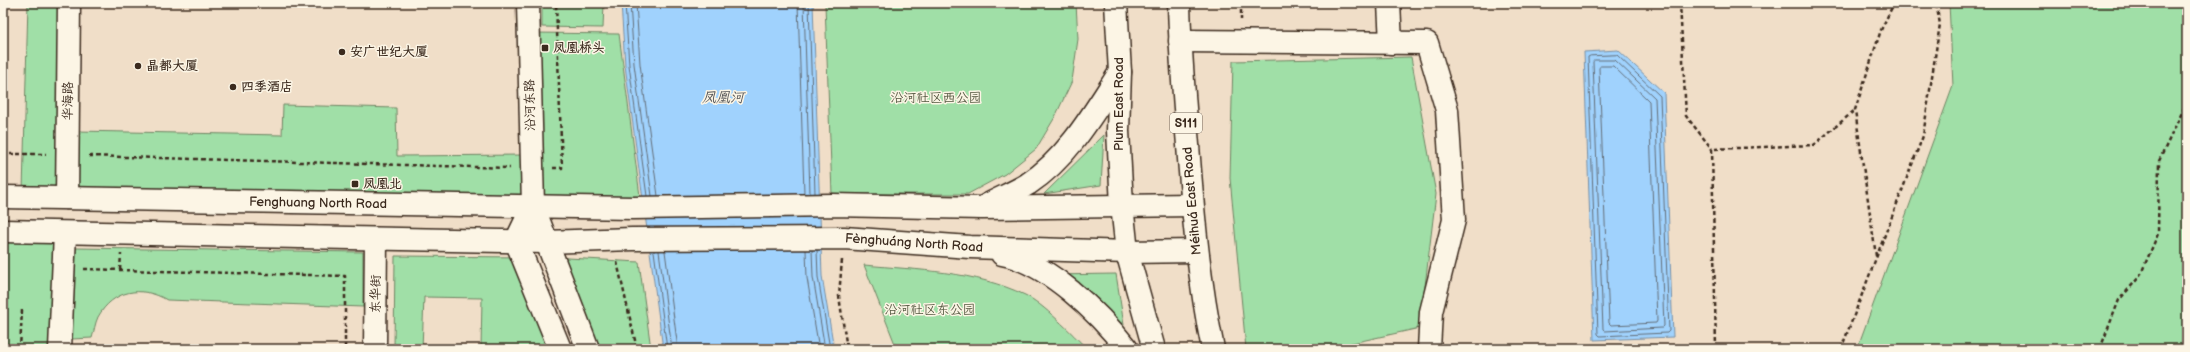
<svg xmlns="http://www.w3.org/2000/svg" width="2190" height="352" font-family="'Balsamiq Sans','LXGW WenKai TC',sans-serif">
	<rect width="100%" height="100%" fill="#f0dec8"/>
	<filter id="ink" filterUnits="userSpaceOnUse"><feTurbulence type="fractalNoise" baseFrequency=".025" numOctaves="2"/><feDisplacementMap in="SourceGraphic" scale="8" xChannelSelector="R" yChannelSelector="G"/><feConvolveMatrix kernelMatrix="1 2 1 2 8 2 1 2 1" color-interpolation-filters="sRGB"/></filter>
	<g filter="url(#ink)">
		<g fill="#a0dfa7" stroke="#6e8462">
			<polygon points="28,3 63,3 61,193 23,191"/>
			<polygon points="542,3 604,3 603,28 542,27"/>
			<polygon points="857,3 1076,3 1078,39 1072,81 1055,117 1036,149 1005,174 968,194 832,194 825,4"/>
			<polygon points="1949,3 2187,3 2187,349 1857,349 1953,86"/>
			<polygon points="535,33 619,34 641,204 537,202"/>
			<polygon points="1411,57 1436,194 1420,328 1325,349 1246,349 1230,178 1233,61"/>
			<polygon points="283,105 396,108 397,156 526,155 526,202 74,194 77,131 282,135"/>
			<polygon points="1104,135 1101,185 1044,194"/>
			<polygon points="3,240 58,241 53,349 3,349"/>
			<path d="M76,248L363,252V307L167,300C141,285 113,290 98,317C95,323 94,332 92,338L72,339Z"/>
			<polygon points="395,256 526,257 559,349 481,349 482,298 424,297 422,349 394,349"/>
			<polygon points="550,257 639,262 651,349 585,349"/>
			<path d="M864,265C918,270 975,271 1025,295C1042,303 1073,334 1087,349H897Z"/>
			<polygon points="1116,274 1124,325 1048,275"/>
		</g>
		<g fill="#a0d2fd" stroke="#788fa4">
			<polygon points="621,3 813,3 822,276 834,349 663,349 625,65"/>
			<polygon points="1618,50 1664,93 1673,337 1594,340 1584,52"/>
		</g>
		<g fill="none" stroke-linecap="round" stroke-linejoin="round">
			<g stroke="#636d77" stroke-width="1">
				<polyline points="625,3 629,65 647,196"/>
				<polyline points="630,3 634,64 652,196"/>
				<polyline points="636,3 640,64 658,196"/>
				<polyline points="798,3 804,193"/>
				<polyline points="804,3 810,193"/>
				<polyline points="809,3 815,193"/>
				<polygon points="1617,55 1660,96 1669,331 1667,333 1600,336 1598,334 1588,57 1590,56"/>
				<polygon points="1595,60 1615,60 1655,98 1664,326 1662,328 1605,331 1603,329 1593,62"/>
				<polygon points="1601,66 1613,66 1649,101 1657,321 1656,323 1611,325 1609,323 1599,68"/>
				<polyline points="806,250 807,278 819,349"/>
				<polyline points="812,250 813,277 825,349"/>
				<polyline points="817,250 818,277 830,349"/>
				<polyline points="654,251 667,349"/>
				<polyline points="659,251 672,349"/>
				<polyline points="665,251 678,349"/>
			</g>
			<defs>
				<g id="minor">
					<polyline points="528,3 533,206 588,349"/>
					<polyline points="1389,3 1391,43"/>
					<polyline points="1180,41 1427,43 1447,110 1454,220 1431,312 1429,349"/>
					<polyline points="67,198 69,3"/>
					<polyline points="533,206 516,241 560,349"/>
					<polyline points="60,349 65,233"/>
					<polyline points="375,349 376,239"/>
				</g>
				<g id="major">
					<polyline points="1116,3 1120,72 1118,131 1122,205 1127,252 1154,349"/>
					<path d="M1179,3C1180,50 1184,98 1188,145C1193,214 1199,281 1213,349"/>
					<polyline points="3,197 633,208 832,205 982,208 1192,205"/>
					<path d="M987,205C1000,198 1015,192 1028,184C1069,157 1094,112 1120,72"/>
					<polyline points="3,231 546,242 632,239 844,238 970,247 1127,252 1196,251"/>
					<path d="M1002,254C1048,263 1099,313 1127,349"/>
				</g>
			</defs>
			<use href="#minor" stroke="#3b2a1e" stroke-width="25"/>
			<use href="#major" stroke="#3b2a1e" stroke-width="25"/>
			<g stroke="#3b2a1e" stroke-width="2.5" stroke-dasharray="4 3" stroke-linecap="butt">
				<polyline points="1241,3 1241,20"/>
				<polyline points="1604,3 1620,3"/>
				<polyline points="1680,3 1686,116 1712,149"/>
				<polyline points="3,154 46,154"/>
				<polyline points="89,156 510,168"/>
				<polyline points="553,168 562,168 556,3"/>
				<polyline points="1876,256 1855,110 1881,30 1894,3"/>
				<polyline points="842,260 839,296 847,349"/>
				<polyline points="617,262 637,349"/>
				<polyline points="84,269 345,276 345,349"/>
				<polyline points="120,270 121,254"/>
				<polyline points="20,349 22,310"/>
				<polyline points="1716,349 1712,149 1814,145 1855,110"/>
				<polyline points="1841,349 1923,136 1940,24 1936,3"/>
				<polyline points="2100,349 2119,300 2140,276 2158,234 2159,161 2187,102"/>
			</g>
			<use href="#minor" stroke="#fcf5e5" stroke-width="22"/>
			<use href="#major" stroke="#fcf5e5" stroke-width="22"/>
		</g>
	</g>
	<g fill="#3b2a1e" stroke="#fcf5e5" stroke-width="1.5">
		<rect x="541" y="44" width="8" height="8" rx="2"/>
		<circle cx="342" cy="52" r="4"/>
		<circle cx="138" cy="66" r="4"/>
		<circle cx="233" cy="87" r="4"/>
		<rect x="351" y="180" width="8" height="8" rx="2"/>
	</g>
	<g text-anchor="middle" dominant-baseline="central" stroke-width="3" stroke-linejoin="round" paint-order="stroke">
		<rect fill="#fcf5e5" stroke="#75675a" stroke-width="1" x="1170" y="113" width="32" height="20" rx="3"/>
		<g font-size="12" font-weight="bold" fill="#3b2a1e">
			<text x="1186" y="123">S111</text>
		</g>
		<g font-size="13" font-weight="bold" fill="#3b2a1e" stroke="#fcf5e5" text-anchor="start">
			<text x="553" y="48">凤凰桥头</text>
			<text x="350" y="52">安广世纪大厦</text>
			<text x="146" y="66">晶都大厦</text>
			<text x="241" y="87">四季酒店</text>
			<text x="363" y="184">凤凰北</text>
		</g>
		<g font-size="13" fill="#545740" stroke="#fcf5e5">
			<text x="936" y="98">沿河社区西公园</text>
			<text x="930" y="310">沿河社区东公园</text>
		</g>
		<g font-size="13" fill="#3b2a1e" stroke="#fcf5e5">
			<text transform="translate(68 101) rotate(-89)">华海路</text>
			<text transform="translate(1119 104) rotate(-90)">Plum East Road</text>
			<text transform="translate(530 105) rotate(-91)">沿河东路</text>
			<text transform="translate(1192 201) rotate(-95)">Méihuá East Road</text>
			<text transform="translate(318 203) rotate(1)">Fenghuang North Road</text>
			<text transform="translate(914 243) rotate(4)">Fènghuáng North Road</text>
			<text transform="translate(376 294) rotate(-90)">东华街</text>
		</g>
		<g font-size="14" font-style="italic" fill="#545456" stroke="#fcf5e5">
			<text x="723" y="97">凤凰河</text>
		</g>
	</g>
	<rect width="2190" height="352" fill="none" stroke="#fcf5e5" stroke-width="16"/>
	<rect x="8" y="8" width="2174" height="336" fill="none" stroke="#3b2a1e" stroke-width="1.5" filter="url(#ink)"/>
</svg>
